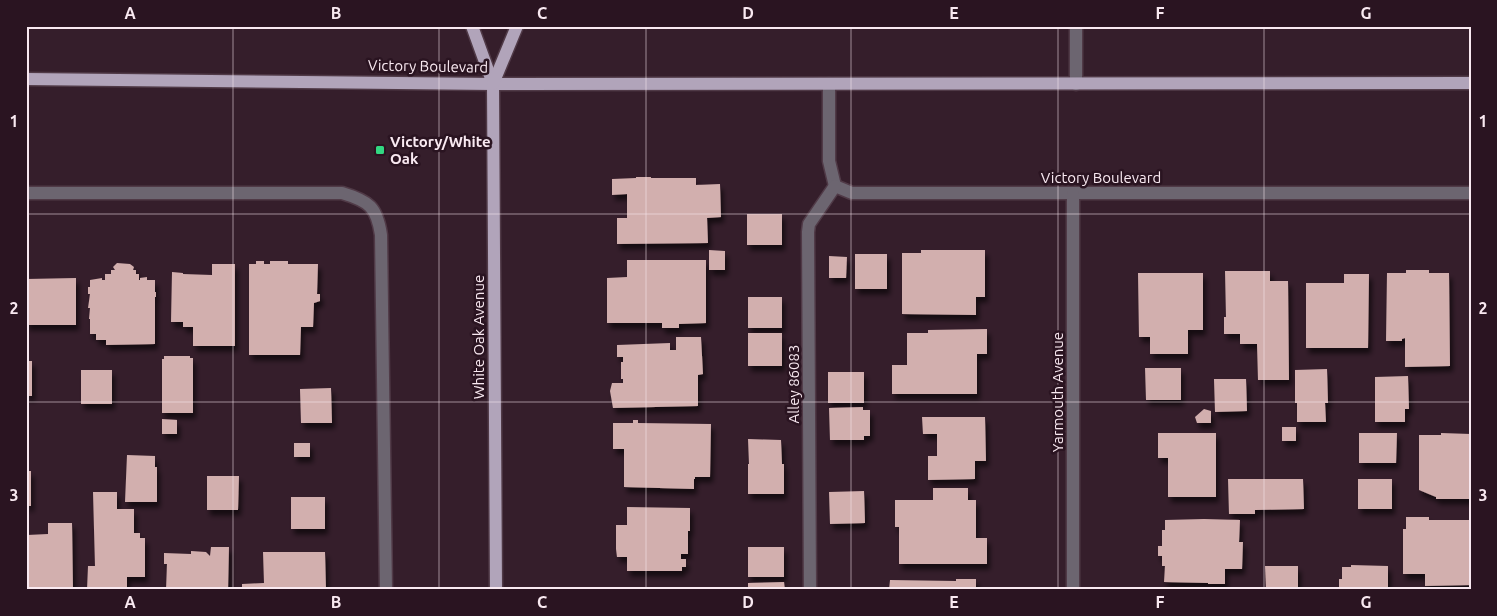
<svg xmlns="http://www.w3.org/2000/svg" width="1497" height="616" font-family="Ubuntu,sans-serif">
	<defs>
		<filter id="shadow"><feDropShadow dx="3" dy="5.5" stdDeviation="2.5" flood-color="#0009"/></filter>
	</defs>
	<rect width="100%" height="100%" fill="#351e2b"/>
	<g fill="#d2afae" filter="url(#shadow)">
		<polygon points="636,177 651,177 651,178 696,178 696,185 720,184 721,217 707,218 708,243 617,244 617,218 627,218 627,194 612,195 612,179 636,178"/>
		<rect x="747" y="214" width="35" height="31"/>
		<polygon points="709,250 725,251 725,270 709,270"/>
		<polygon points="921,250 985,250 985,297 976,297 976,315 902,314 902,253 921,253"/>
		<rect x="855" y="254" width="32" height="35"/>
		<polygon points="829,256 847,257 846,278 829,278"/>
		<polygon points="627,260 706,260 706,323 679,324 679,328 662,328 662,323 607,323 607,278 627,277"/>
		<polygon points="256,261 264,261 264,264 270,264 270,261 288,261 288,264 318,264 317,294 320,294 320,301 314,303 313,327 301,327 300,355 249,355 249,264 256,264"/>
		<polygon points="117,263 130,264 134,267 133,270 136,270 136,274 139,274 139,280 140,280 140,278 147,277 147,280 155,280 155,292 156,292 156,297 155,297 155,344 106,345 106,340 96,340 96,334 90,334 90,319 89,319 90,308 88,308 90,294 88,294 88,287 90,287 90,280 102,278 102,280 105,280 105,274 111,274 111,270 115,270 113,267"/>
		<polygon points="212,264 235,264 235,346 193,346 193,327 183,327 183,322 171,322 172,272 183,273 183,274 212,275"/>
		<polygon points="1406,270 1429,270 1429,273 1449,273 1450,366 1405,367 1405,338 1402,339 1402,341 1386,341 1387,273 1406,273"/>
		<polygon points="1225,271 1270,271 1270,281 1288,281 1289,380 1258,380 1257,344 1240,344 1240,334 1224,334 1224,317 1226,317"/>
		<polygon points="1138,273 1203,273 1203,330 1188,330 1188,354 1150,354 1150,337 1139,337"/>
		<polygon points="1344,274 1369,274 1368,348 1306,348 1306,283 1344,283"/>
		<polygon points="76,278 76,325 26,325 26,279"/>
		<rect x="748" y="297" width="34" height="31"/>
		<polygon points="987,329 987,354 977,354 977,394 892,394 892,365 907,365 907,333 928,333 928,330"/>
		<rect x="748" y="333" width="34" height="33"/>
		<polygon points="676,337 701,337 703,374 698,375 698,406 613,408 610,391 612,383 623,383 623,379 621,379 621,362 623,362 623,357 617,357 617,345 670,343 670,350 676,350"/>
		<polygon points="164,356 190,356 190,358 193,358 193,413 162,413 162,359 164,359"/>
		<rect x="26" y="361" width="6" height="35"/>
		<polygon points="1145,368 1181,368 1181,400 1146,400"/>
		<polygon points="1327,369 1328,403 1325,403 1326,422 1297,422 1297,403 1295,403 1295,370"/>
		<rect x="81" y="370" width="31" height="34"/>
		<rect x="828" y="372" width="36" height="31"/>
		<polygon points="1408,376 1409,409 1405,409 1405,422 1375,422 1375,377"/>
		<polygon points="1214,379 1246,379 1247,411 1215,412"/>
		<polygon points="331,388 332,423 301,423 300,389"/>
		<polygon points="863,407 863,410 870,410 870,436 864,436 864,440 830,440 829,408"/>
		<polygon points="1204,409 1211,411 1211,423 1197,423 1195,417"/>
		<polygon points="922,417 985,417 986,461 975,461 975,479 928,480 928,456 937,456 937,434 923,434"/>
		<polygon points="162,419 177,420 177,434 162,434"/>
		<polygon points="633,420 638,420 638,423 711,424 710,477 695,477 695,479 694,479 694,489 624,487 624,449 613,449 613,423 633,423"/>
		<rect x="1282" y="427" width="14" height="14"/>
		<polygon points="1158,433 1216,433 1216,497 1168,497 1168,458 1158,458"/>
		<polygon points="1359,433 1397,433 1396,463 1359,463"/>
		<polygon points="1441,433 1471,434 1471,499 1436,499 1436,497 1419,490 1419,435 1441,435"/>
		<polygon points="748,439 781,440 782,464 784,464 784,494 748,494 748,464 749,464"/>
		<rect x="294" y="443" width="16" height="14"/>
		<polygon points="127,455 155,456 155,467 157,467 157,502 125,502"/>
		<rect x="26" y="471" width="5" height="35"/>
		<polygon points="207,476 239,476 238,510 207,510"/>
		<polygon points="1228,479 1303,479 1304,509 1255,510 1255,514 1229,514"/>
		<rect x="1358" y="479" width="34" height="30"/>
		<polygon points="933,488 968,488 968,500 976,500 976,538 987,538 987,564 899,564 899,527 895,527 895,500 933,500"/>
		<polygon points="864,491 865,523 830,524 829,492"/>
		<polygon points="93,492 117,492 117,509 134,509 134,533 140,533 140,538 145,538 145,577 127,577 127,590 87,590 88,566 95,566"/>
		<rect x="291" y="497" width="34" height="32"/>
		<polygon points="627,507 690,508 690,531 688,531 688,554 681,554 681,559 686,559 686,567 682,567 682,571 627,571 627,557 617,557 616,549 616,525 627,525"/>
		<polygon points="1406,517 1429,517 1429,520 1471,520 1471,585 1425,586 1425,574 1403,574 1403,529 1406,529"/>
		<polygon points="1204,519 1240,520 1239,542 1243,542 1242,569 1225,569 1225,584 1208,584 1208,583 1164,582 1165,566 1162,566 1162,556 1158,556 1158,546 1162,546 1162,530 1165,530 1165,520"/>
		<polygon points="48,523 72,523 73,590 26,590 27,535 48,534"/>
		<polygon points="211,547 229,547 228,590 166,590 167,564 164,564 164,553 191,554 191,551 206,552 210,556"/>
		<rect x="748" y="547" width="36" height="30"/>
		<polygon points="263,552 325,552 326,590 242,590 242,584 264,583"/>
		<polygon points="1351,565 1388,566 1388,590 1339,590 1339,579 1342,579 1342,567 1351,567"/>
		<polygon points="1265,566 1298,566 1298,590 1266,590"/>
		<polygon points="956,579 976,579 976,590 889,590 890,580 956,581"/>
		<polygon points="784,582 785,590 748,590 748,583"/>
	</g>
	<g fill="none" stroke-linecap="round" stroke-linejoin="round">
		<defs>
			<g id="minor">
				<polyline points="829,84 829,161 835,186"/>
				<polyline points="1076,84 1076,26"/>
				<polyline points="835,186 852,193 1471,193"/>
				<path d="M26,193H342C369,201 377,207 381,235L386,590"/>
				<polyline points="1073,194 1073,590"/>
				<polyline points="810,590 808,232 809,224 835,186"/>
			</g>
			<g id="major">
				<polyline points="472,26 493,84 496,590"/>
				<polyline points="26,79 493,84 1471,83"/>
				<polyline points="493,84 517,26"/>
			</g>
		</defs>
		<use href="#minor" stroke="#503a47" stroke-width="15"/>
		<use href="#major" stroke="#503a47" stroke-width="15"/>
		<use href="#minor" stroke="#6c6570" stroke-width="12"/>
		<use href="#major" stroke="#b1a4ba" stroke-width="12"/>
	</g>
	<path fill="none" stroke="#f9e9f1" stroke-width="1" stroke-opacity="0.55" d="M233,26V590M439,26V590M646,26V590M851,26V590M1058,26V590M1264,26V590M26,214H1471M26,402H1471"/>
	<rect fill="#32d882" stroke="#2a1421" stroke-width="2" x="375" y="145" width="10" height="10" rx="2.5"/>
	<g text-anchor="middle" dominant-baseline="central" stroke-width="5" stroke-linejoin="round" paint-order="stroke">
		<g font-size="15" fill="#f9e9f1" stroke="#2a1421">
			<text transform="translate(428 66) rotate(1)">Victory Boulevard</text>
			<text x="1101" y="177">Victory Boulevard</text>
			<text transform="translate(478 337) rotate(-90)">White Oak Avenue</text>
			<text transform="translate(793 384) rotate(-90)">Alley 86083</text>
			<text transform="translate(1057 392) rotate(-90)">Yarmouth Avenue</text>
		</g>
		<g font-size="15" font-weight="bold" fill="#f9e9f1" stroke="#2a1421" text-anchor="start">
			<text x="390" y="141">Victory/White<tspan x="390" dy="17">Oak</tspan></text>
		</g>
	</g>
	<rect width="1497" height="616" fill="none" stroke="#2a1421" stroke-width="55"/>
	<rect x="28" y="28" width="1442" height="560" fill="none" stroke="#f9e9f1" stroke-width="2"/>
	<g font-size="16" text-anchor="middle" font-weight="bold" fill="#f9e9f1">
		<text x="130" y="19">A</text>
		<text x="336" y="19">B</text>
		<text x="542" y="19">C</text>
		<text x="748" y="19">D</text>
		<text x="954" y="19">E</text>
		<text x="1160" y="19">F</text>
		<text x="1366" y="19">G</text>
		<text x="14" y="127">1</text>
		<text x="1483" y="127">1</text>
		<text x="14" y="314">2</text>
		<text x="1483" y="314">2</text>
		<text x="14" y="501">3</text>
		<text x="1483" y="501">3</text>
		<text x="130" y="608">A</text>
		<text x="336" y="608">B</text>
		<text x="542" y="608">C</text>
		<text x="748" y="608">D</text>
		<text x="954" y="608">E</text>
		<text x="1160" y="608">F</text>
		<text x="1366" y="608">G</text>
	</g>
</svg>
